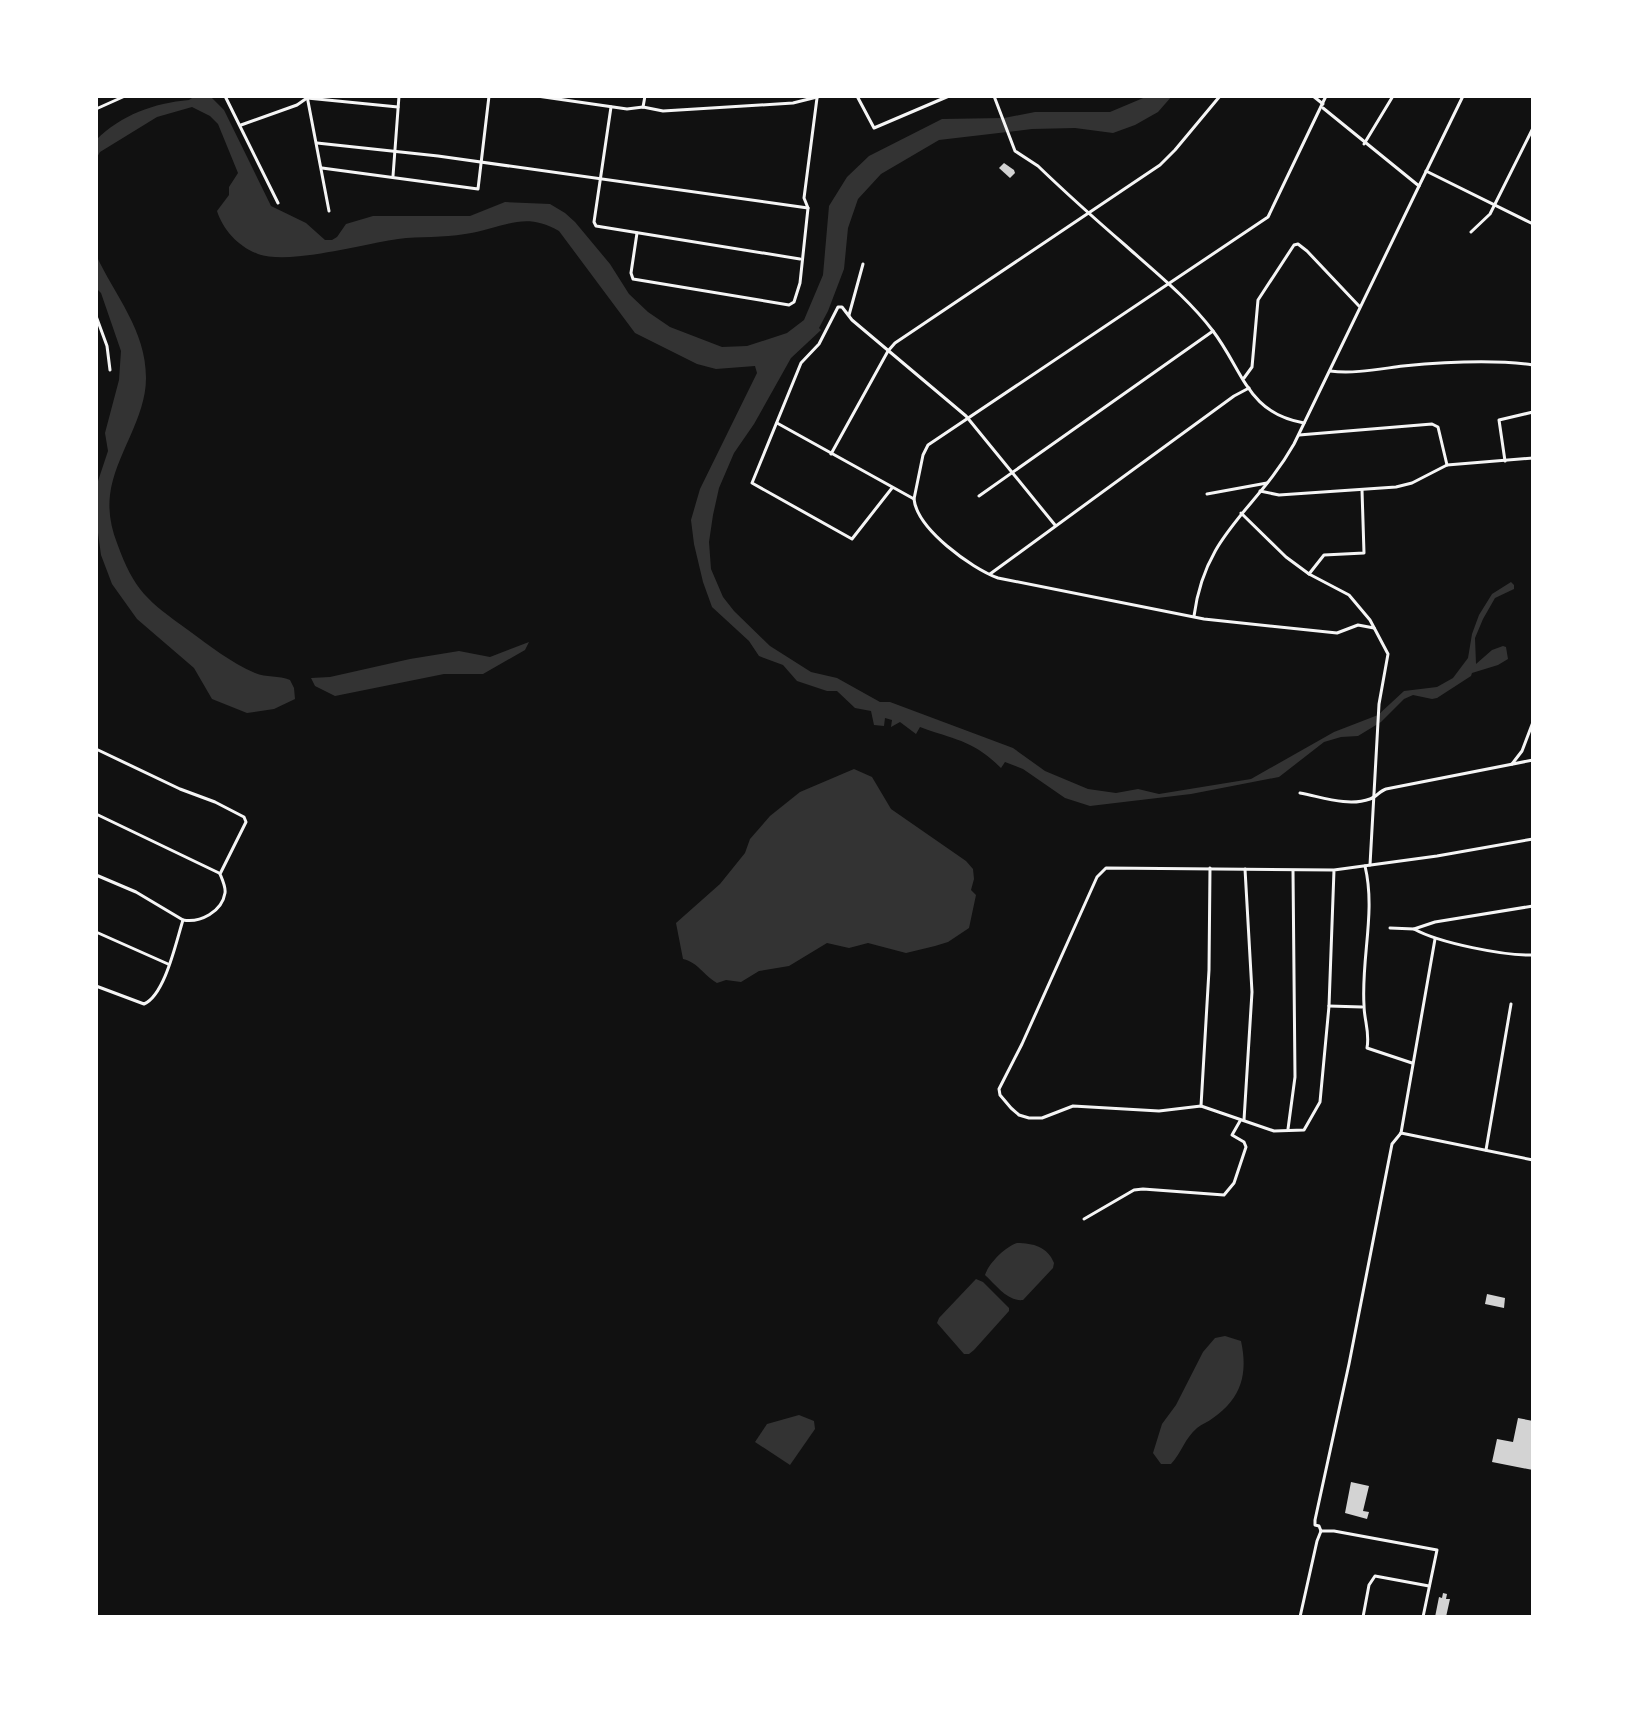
<svg xmlns="http://www.w3.org/2000/svg" width="1629" height="1713" font-family="'PT Sans',sans-serif">
	<rect width="100%" height="100%" fill="#111"/>
	<g fill="#333">
		<path d="M195,96H210L224,110L271,206L306,223L325,240H332L337,237L346,224L373,216H470L505,202L550,204L565,213L575,222L610,264L629,294L648,312L670,327L722,347L747,346L787,333L804,320L823,275L829,206L847,177L869,156L942,119L1004,118L1035,112H1110L1148,96H1172L1158,112L1135,125L1113,133L1075,128L1032,129L939,140L881,174L858,199L848,228L844,269L828,311L819,328L821,330L791,358L754,424L734,453L719,488L713,515L709,542L711,569L723,597L734,611L770,646L811,672L837,678L880,702H890L1013,748L1045,771L1088,789L1116,793L1138,789L1159,794L1251,779L1334,732L1378,715L1404,691L1437,687L1453,678L1468,658L1472,634L1479,615L1492,594L1511,582L1514,585V589L1495,598L1483,619L1475,638L1476,664L1492,650L1503,646L1506,647L1508,659L1498,665L1472,673L1471,676L1437,698L1432,699L1413,695L1404,699L1381,722L1358,736L1341,737L1324,742L1279,777L1191,794L1090,806L1065,798L1023,769L1005,762L1001,768C973,740 955,740 920,727L916,734L900,722L891,727L892,720L885,718L884,726L874,725L871,711L855,708L837,691H827L797,681L783,665L759,656L749,641L712,607L703,582L694,544L691,520L700,489L757,373L755,366L716,369L697,364L635,333L559,231C523,210 502,229 465,234C443,238 420,236 398,239C362,244 290,265 258,254C239,247 223,230 217,211L229,195V187L238,173L218,124L210,116L192,107L157,117L100,152L96,159V140C121,115 154,103 189,100Z"/>
		<path d="M96,255C115,296 146,330 146,378C146,419 115,455 110,495C108,511 111,528 117,543C134,591 148,601 188,630C210,646 230,662 255,673C266,678 279,675 290,680L294,688L295,699L274,709L247,713L212,699L194,668L137,619L112,584L101,555L96,518V487L108,451L105,433L119,380L121,351L101,293L96,288Z"/>
		<polygon points="529,642 525,650 483,674 444,674 335,696 315,686 311,678 330,677 410,659 459,651 490,657"/>
		<path d="M854,769L872,777L891,809L966,861L973,869L974,879L971,890L976,895L969,928L948,942L935,946L906,953L868,943L849,948L827,943L789,966L759,971L741,982L726,980L717,983C702,974 699,963 683,959L676,923L720,884L745,853L750,839L770,816L800,792Z"/>
		<path d="M1017,1243C1033,1243 1048,1247 1054,1263L1053,1268L1023,1300C1008,1302 996,1285 985,1275C989,1263 1005,1247 1017,1243Z"/>
		<polygon points="976,1279 983,1282 1009,1308 1009,1311 974,1350 969,1354 964,1354 937,1323 939,1318"/>
		<path d="M1225,1336L1241,1341C1248,1373 1242,1398 1213,1418C1208,1422 1202,1424 1197,1428C1185,1438 1182,1452 1171,1464H1161L1153,1453L1162,1424L1176,1405L1203,1352L1215,1338Z"/>
		<polygon points="799,1415 814,1421 815,1429 790,1465 755,1442 767,1424"/>
	</g>
	<g fill="#d3d3d3">
		<polygon points="1004,163 1014,170 1015,173 1010,178 999,168"/>
		<polygon points="1487,1294 1505,1298 1504,1308 1485,1304"/>
		<polygon points="1518,1418 1533,1421 1533,1470 1492,1462 1497,1439 1513,1442"/>
		<polygon points="1351,1482 1369,1486 1363,1511 1369,1512 1367,1519 1345,1513"/>
		<polygon points="1443,1593 1447,1594 1446,1599 1450,1599 1446,1617 1435,1617 1439,1597 1442,1598"/>
	</g>
	<g fill="none" stroke-linecap="round" stroke-linejoin="round">
		<g stroke="#f5f5f5" stroke-width="3">
			<polyline points="225,96 278,203"/>
			<polyline points="307,96 329,211"/>
			<polyline points="537,96 627,109 643,107 663,111 793,103 821,96"/>
			<polyline points="857,96 874,128 949,96"/>
			<path d="M994,96L1015,151L1038,166C1066,193 1095,219 1125,245C1155,272 1188,298 1213,331C1244,372 1247,413 1304,423"/>
			<polyline points="1313,96 1323,104"/>
			<polyline points="611,107 594,222 596,226 800,259"/>
			<polyline points="643,107 645,96"/>
			<polyline points="1323,108 1419,186 1463,96"/>
			<polyline points="96,109 125,96"/>
			<polyline points="241,125 297,105 307,98 398,107"/>
			<polyline points="317,143 438,156 808,208"/>
			<polyline points="1364,144 1393,96"/>
			<polyline points="322,168 478,189 489,96"/>
			<polyline points="1426,171 1533,224"/>
			<polyline points="393,176 399,96"/>
			<polyline points="1471,232 1490,214 1533,128"/>
			<polyline points="637,233 631,273 633,279 789,305 794,302 800,283 808,208 804,198 817,98"/>
			<polyline points="849,315 863,264"/>
			<polyline points="96,316 107,346 110,370"/>
			<path d="M1330,371C1354,374 1379,369 1403,366C1445,362 1492,359 1533,365"/>
			<polyline points="1244,378 1252,367 1258,300 1294,245 1298,244 1307,251 1359,306"/>
			<path d="M777,423L914,499C917,529 971,568 998,578L1204,619L1337,633L1358,625L1374,628"/>
			<polyline points="1299,435 1432,424 1438,427 1447,465"/>
			<polyline points="831,454 888,351 895,343 1160,165 1175,150 1220,96"/>
			<polyline points="1505,461 1499,420 1533,412"/>
			<polyline points="892,488 852,539 752,483 801,363 819,344 838,307 842,307 852,320 966,416 1055,525"/>
			<polyline points="1260,491 1279,495 1396,487 1412,483 1447,465 1533,458"/>
			<polyline points="1207,494 1267,483"/>
			<polyline points="979,496 1213,331"/>
			<polyline points="914,499 923,455 928,445 1268,217 1326,96"/>
			<polyline points="1241,513 1286,557 1309,574 1349,595 1370,620 1388,654 1379,704 1370,865"/>
			<polyline points="990,574 1234,396 1249,388"/>
			<polyline points="1309,574 1324,555 1364,553 1362,490"/>
			<path d="M1194,616C1205,532 1256,511 1294,444L1419,186"/>
			<path d="M96,749L180,789L215,802L244,817L246,822L220,874C222,879 226,887 225,893C222,912 200,923 183,920C176,942 165,995 144,1004L96,986"/>
			<polyline points="1512,764 1522,751 1533,722"/>
			<path d="M1300,793C1322,797 1348,807 1370,799C1376,797 1380,791 1386,789L1533,760"/>
			<polyline points="96,814 219,873"/>
			<path d="M1365,866C1376,912 1361,958 1364,1005C1364,1020 1370,1032 1367,1048L1412,1063"/>
			<polyline points="1334,870 1329,1006 1320,1102 1304,1130 1274,1131 1201,1106 1159,1111 1073,1106 1042,1118 1029,1118 1019,1115 1011,1108 1000,1095 999,1089 1022,1044 1097,877 1106,868 1334,870 1437,856 1533,839"/>
			<polyline points="96,875 136,892 183,920"/>
			<polyline points="1390,928 1414,929 1435,922 1533,906"/>
			<path d="M1414,929C1439,943 1505,956 1533,955"/>
			<polyline points="96,932 168,964"/>
			<polyline points="1329,1006 1362,1007"/>
			<polyline points="1201,1106 1209,970 1210,868"/>
			<polyline points="1244,1120 1252,992 1245,869"/>
			<polyline points="1288,1129 1295,1077 1293,871"/>
			<polyline points="1401,1133 1435,939"/>
			<polyline points="1401,1133 1533,1160"/>
			<polyline points="1486,1150 1511,1004"/>
			<polyline points="1084,1219 1134,1190 1143,1189 1224,1195 1234,1183 1246,1147 1244,1142 1232,1135 1240,1121"/>
			<polyline points="1321,1531 1319,1526 1315,1525 1315,1520 1349,1364 1392,1144 1401,1133"/>
			<polyline points="1321,1531 1334,1531 1437,1550 1423,1617"/>
			<polyline points="1300,1617 1317,1541 1321,1531"/>
			<polyline points="1363,1617 1369,1585 1375,1576 1429,1586"/>
		</g>
	</g>
	<rect width="1629" height="1713" fill="none" stroke="#ffffff" stroke-width="196"/>
</svg>
